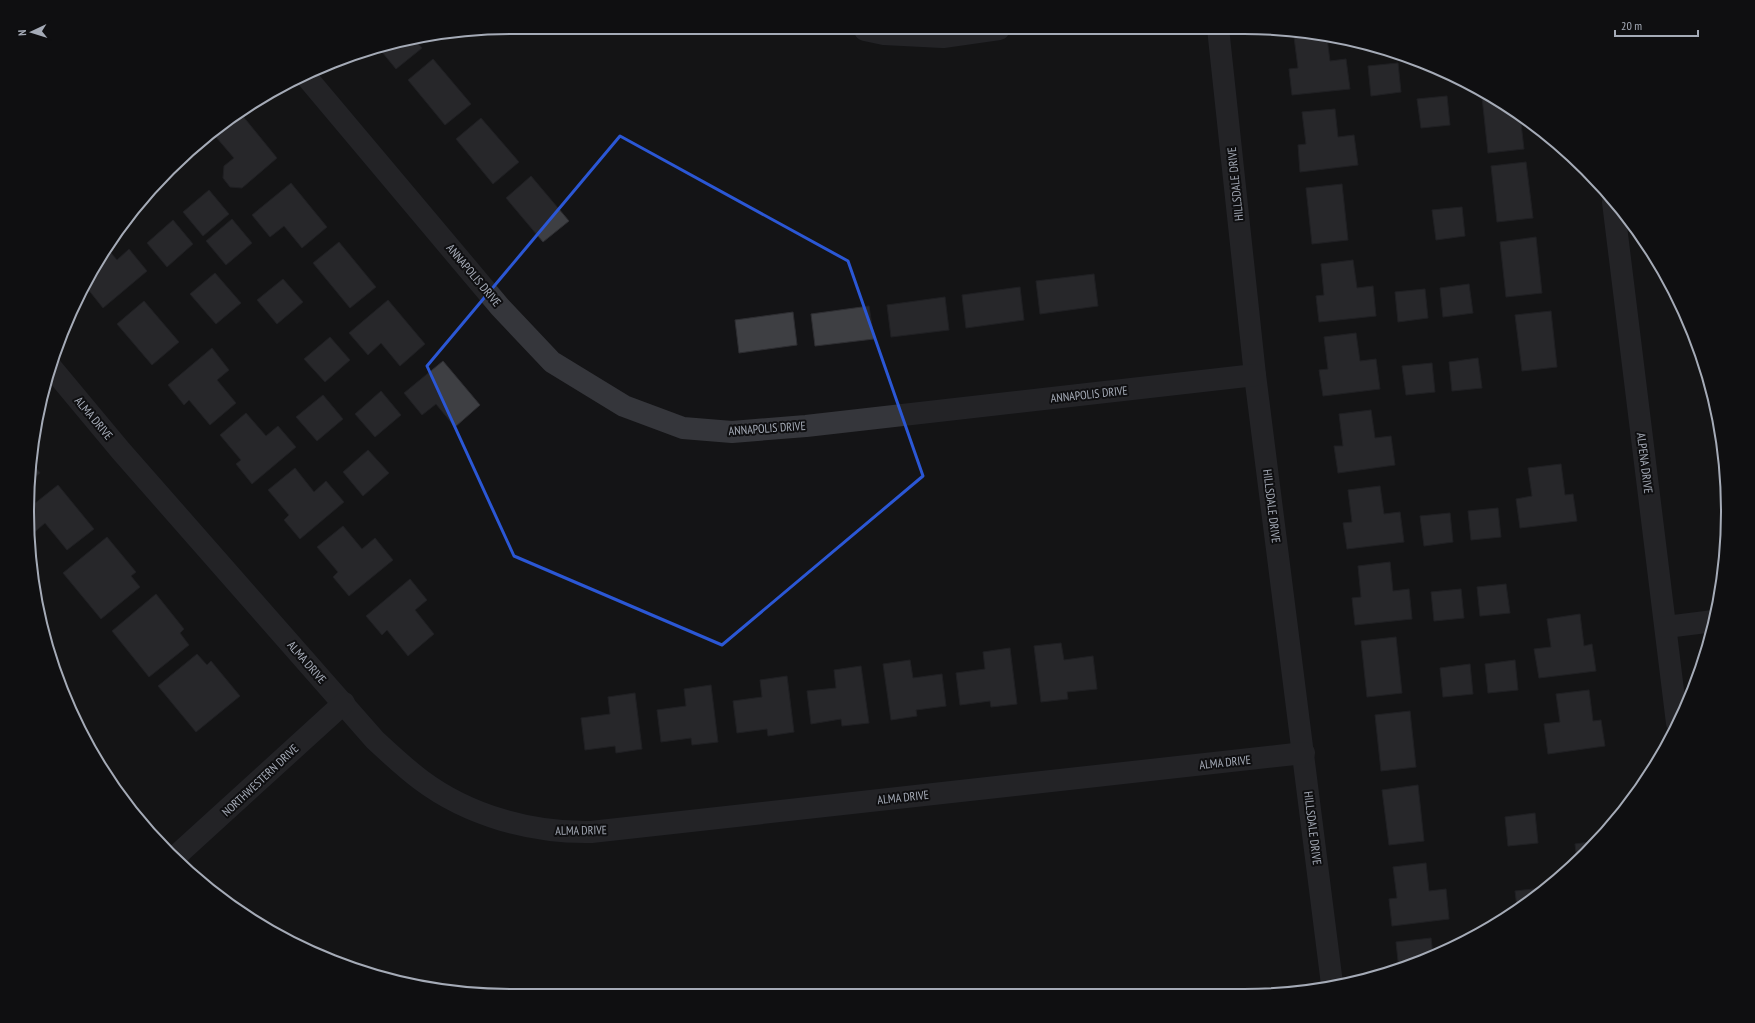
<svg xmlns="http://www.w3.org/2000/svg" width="1755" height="1023" font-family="'PT Sans Narrow',sans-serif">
	<rect width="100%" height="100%" fill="#141416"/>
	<g fill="#3e3f43" stroke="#2e2e32">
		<polygon points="1309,35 1327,38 1330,61 1346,59 1350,89 1292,95 1289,69 1298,68 1294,37"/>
		<polygon points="414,39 422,48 396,69 378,47"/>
		<polygon points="433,59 471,104 445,125 408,80"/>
		<polygon points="1398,63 1401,92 1371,96 1368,66"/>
		<polygon points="1447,96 1450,125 1421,128 1417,99"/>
		<polygon points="1482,97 1489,97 1512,109 1520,115 1524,149 1488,153"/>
		<polygon points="1335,109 1338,137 1354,135 1358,165 1300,172 1298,145 1306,144 1302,112"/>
		<polygon points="242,115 277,158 242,188 230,187 223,178 224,166 234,158 216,137"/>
		<polygon points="481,118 519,162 493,184 456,139"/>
		<polygon points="1526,162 1533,218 1497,222 1491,166"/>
		<polygon points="531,176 569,221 543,242 506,198"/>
		<polygon points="291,183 327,227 302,248 284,226 270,237 252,215"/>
		<polygon points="1342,184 1348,240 1312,244 1306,188"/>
		<polygon points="209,190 229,214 203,236 183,212"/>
		<polygon points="1462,207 1465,236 1436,240 1432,210"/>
		<polygon points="232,219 252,243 226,265 206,241"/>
		<polygon points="173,220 193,244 167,267 147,243"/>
		<polygon points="1536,237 1542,293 1506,297 1500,242"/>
		<polygon points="339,242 376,287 350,308 313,263"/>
		<polygon points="106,247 117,260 129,249 147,271 103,308 87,288 92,283 88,278"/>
		<polygon points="1353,260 1357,288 1373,286 1376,316 1319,322 1316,296 1324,295 1321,264"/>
		<polygon points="215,273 241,303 216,324 190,294"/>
		<polygon points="1094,274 1098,306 1040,314 1036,281"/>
		<polygon points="283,279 303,302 277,324 257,300"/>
		<polygon points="1469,284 1473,313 1443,317 1440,288"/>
		<polygon points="1020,287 1024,320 966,328 962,295"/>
		<polygon points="1425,289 1428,318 1398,322 1395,292"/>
		<polygon points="945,297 949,330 891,337 887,305"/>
		<polygon points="388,300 425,344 400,366 381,343 368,355 349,333"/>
		<polygon points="144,301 179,342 152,365 117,324"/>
		<polygon points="869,306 874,339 815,346 811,314"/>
		<polygon points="1551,311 1557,367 1522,371 1515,315"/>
		<polygon points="793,312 797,345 739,353 735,320"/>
		<polygon points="1356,333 1360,361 1376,359 1380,389 1323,396 1319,370 1328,369 1324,337"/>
		<polygon points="330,337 350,360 325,382 304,359"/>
		<polygon points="212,348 229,370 217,380 236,403 210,425 189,400 184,405 168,385"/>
		<polygon points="1478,358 1482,388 1452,391 1449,362"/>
		<polygon points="443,361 480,405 455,427 436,404 422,415 404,393"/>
		<polygon points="1432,363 1435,392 1406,395 1402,366"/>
		<polygon points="381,391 401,415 375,437 355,414"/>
		<polygon points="323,395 343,419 317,441 296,417"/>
		<polygon points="1371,410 1375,438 1391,436 1395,465 1338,473 1334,446 1343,446 1339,414"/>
		<polygon points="246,413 266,436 278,426 296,447 252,484 236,464 241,460 220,435"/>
		<polygon points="1720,445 1721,445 1724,469 1723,469"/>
		<polygon points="368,450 389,473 363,496 343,472"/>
		<polygon points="31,461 40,473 30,481"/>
		<polygon points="1561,464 1565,495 1573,494 1577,521 1520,528 1516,499 1532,496 1528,468"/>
		<polygon points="295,468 314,492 326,481 344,502 300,539 284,520 289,515 268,490"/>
		<polygon points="58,485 94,529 67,550 45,523 31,535 28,531 29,508"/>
		<polygon points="1380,486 1384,514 1400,512 1404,542 1347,549 1343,523 1352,522 1348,490"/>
		<polygon points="1498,508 1501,537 1471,540 1468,511"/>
		<polygon points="1450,513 1453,542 1424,546 1420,516"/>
		<polygon points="343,526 362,549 375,538 393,560 349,596 333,577 338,572 317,547"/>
		<polygon points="107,537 136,572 131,576 140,587 101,619 63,573"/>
		<polygon points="1390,562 1393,591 1409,589 1412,619 1355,625 1352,598 1361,597 1358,566"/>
		<polygon points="410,579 427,600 415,610 434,634 408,656 387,630 382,635 366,616"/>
		<polygon points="1506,584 1510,613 1480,616 1477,587"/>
		<polygon points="1461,589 1464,618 1434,621 1431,592"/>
		<polygon points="156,594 184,629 180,633 189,645 149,677 112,631"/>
		<polygon points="1580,614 1584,646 1592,644 1596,671 1539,678 1534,649 1551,647 1547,619"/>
		<polygon points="1396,637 1402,693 1367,697 1361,641"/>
		<polygon points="1061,643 1064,660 1093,656 1097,689 1067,692 1068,699 1041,702 1034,646"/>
		<polygon points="1010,648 1017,704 991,707 990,701 960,705 956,673 985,669 983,652"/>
		<polygon points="197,654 207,665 211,661 240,696 196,732 158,686"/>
		<polygon points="910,660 913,678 942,674 946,706 916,710 917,716 891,720 883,664"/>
		<polygon points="1515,660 1518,690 1488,693 1485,664"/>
		<polygon points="1470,664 1473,694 1443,697 1440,668"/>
		<polygon points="861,666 869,723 842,726 841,719 811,724 807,691 836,688 834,670"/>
		<polygon points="787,676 794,732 768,736 767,729 737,733 733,701 762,697 760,680"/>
		<polygon points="711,685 718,742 692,745 691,738 661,742 657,710 686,706 684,689"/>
		<polygon points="1589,690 1593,721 1601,720 1605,746 1548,754 1544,724 1560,722 1556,694"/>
		<polygon points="635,693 642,749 616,753 615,746 585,750 581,718 610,714 608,697"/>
		<polygon points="1410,711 1416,767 1381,771 1375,715"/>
		<polygon points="1418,785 1424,841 1389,845 1382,790"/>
		<polygon points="1535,813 1538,843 1508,846 1505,817"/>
		<polygon points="1597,841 1586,854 1577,861 1575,844"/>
		<polygon points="1426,863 1429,891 1446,889 1449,919 1392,926 1389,899 1397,898 1393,867"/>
		<polygon points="1542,888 1517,907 1515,891"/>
		<polygon points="1431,938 1433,955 1399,970 1396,942"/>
	</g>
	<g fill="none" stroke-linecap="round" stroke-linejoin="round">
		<g stroke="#35363b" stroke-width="22">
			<polyline points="1218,28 1255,375 1332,984"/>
			<polyline points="865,30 884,34 943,37 999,29"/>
			<polyline points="304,74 500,307 552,362 624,406 683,428 732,432 806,426 1255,375"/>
			<polyline points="1613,202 1677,723"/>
			<path d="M51,367L121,451L375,740C390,754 405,768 421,780C469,816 532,833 591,832L1304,753"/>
			<polyline points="1666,627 1714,621"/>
			<polyline points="176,856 344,703"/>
		</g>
	</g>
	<path d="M0 0H1755V1023H0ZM620,136L848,261L923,476L722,645L514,556L427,366Z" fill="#141416" fill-opacity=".55" fill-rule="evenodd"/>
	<path fill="none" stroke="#2b57d5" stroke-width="3" stroke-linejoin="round" d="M620,136L848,261L923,476L722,645L514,556L427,366Z"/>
	<g text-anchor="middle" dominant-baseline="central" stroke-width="4" stroke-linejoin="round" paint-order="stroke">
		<g font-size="12" fill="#a5abb7" stroke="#0f0f11">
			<text transform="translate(1235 184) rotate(-96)">HILLSDALE DRIVE</text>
			<text transform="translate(474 275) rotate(50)">ANNAPOLIS DRIVE</text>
			<text transform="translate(1089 394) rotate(-6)">ANNAPOLIS DRIVE</text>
			<text transform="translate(94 418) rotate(50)">ALMA DRIVE</text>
			<text transform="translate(767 428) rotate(-4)">ANNAPOLIS DRIVE</text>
			<text transform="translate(1645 463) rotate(83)">ALPENA DRIVE</text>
			<text transform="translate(1272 506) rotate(83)">HILLSDALE DRIVE</text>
			<text transform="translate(307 662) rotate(49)">ALMA DRIVE</text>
			<text transform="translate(1225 762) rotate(-6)">ALMA DRIVE</text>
			<text transform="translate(260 780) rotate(-43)">NORTHWESTERN DRIVE</text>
			<text transform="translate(903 797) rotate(-6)">ALMA DRIVE</text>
			<text transform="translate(1313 828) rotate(83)">HILLSDALE DRIVE</text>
			<text transform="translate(581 830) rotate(-1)">ALMA DRIVE</text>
		</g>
	</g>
	<path d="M0 0H1755V1023H0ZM511 34H1244A477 477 0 0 1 1721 511V512A477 477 0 0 1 1244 989H511A477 477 0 0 1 34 512V511A477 477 0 0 1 511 34Z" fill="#0f0f11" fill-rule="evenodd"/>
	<path fill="none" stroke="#a5abb7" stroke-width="2" d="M511 34H1244A477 477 0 0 1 1721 511V512A477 477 0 0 1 1244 989H511A477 477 0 0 1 34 512V511A477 477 0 0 1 511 34Z"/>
	<g transform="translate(32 32) rotate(266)" stroke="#0f0f11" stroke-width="3" paint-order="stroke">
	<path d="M0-3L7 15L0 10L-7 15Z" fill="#a5abb7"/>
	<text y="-6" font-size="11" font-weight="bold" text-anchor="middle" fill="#a5abb7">N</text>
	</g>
	<path d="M1615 30v6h83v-6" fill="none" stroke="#a5abb7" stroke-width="2"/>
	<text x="1621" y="30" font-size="12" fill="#a5abb7" stroke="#0f0f11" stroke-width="3" paint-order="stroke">20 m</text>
</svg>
